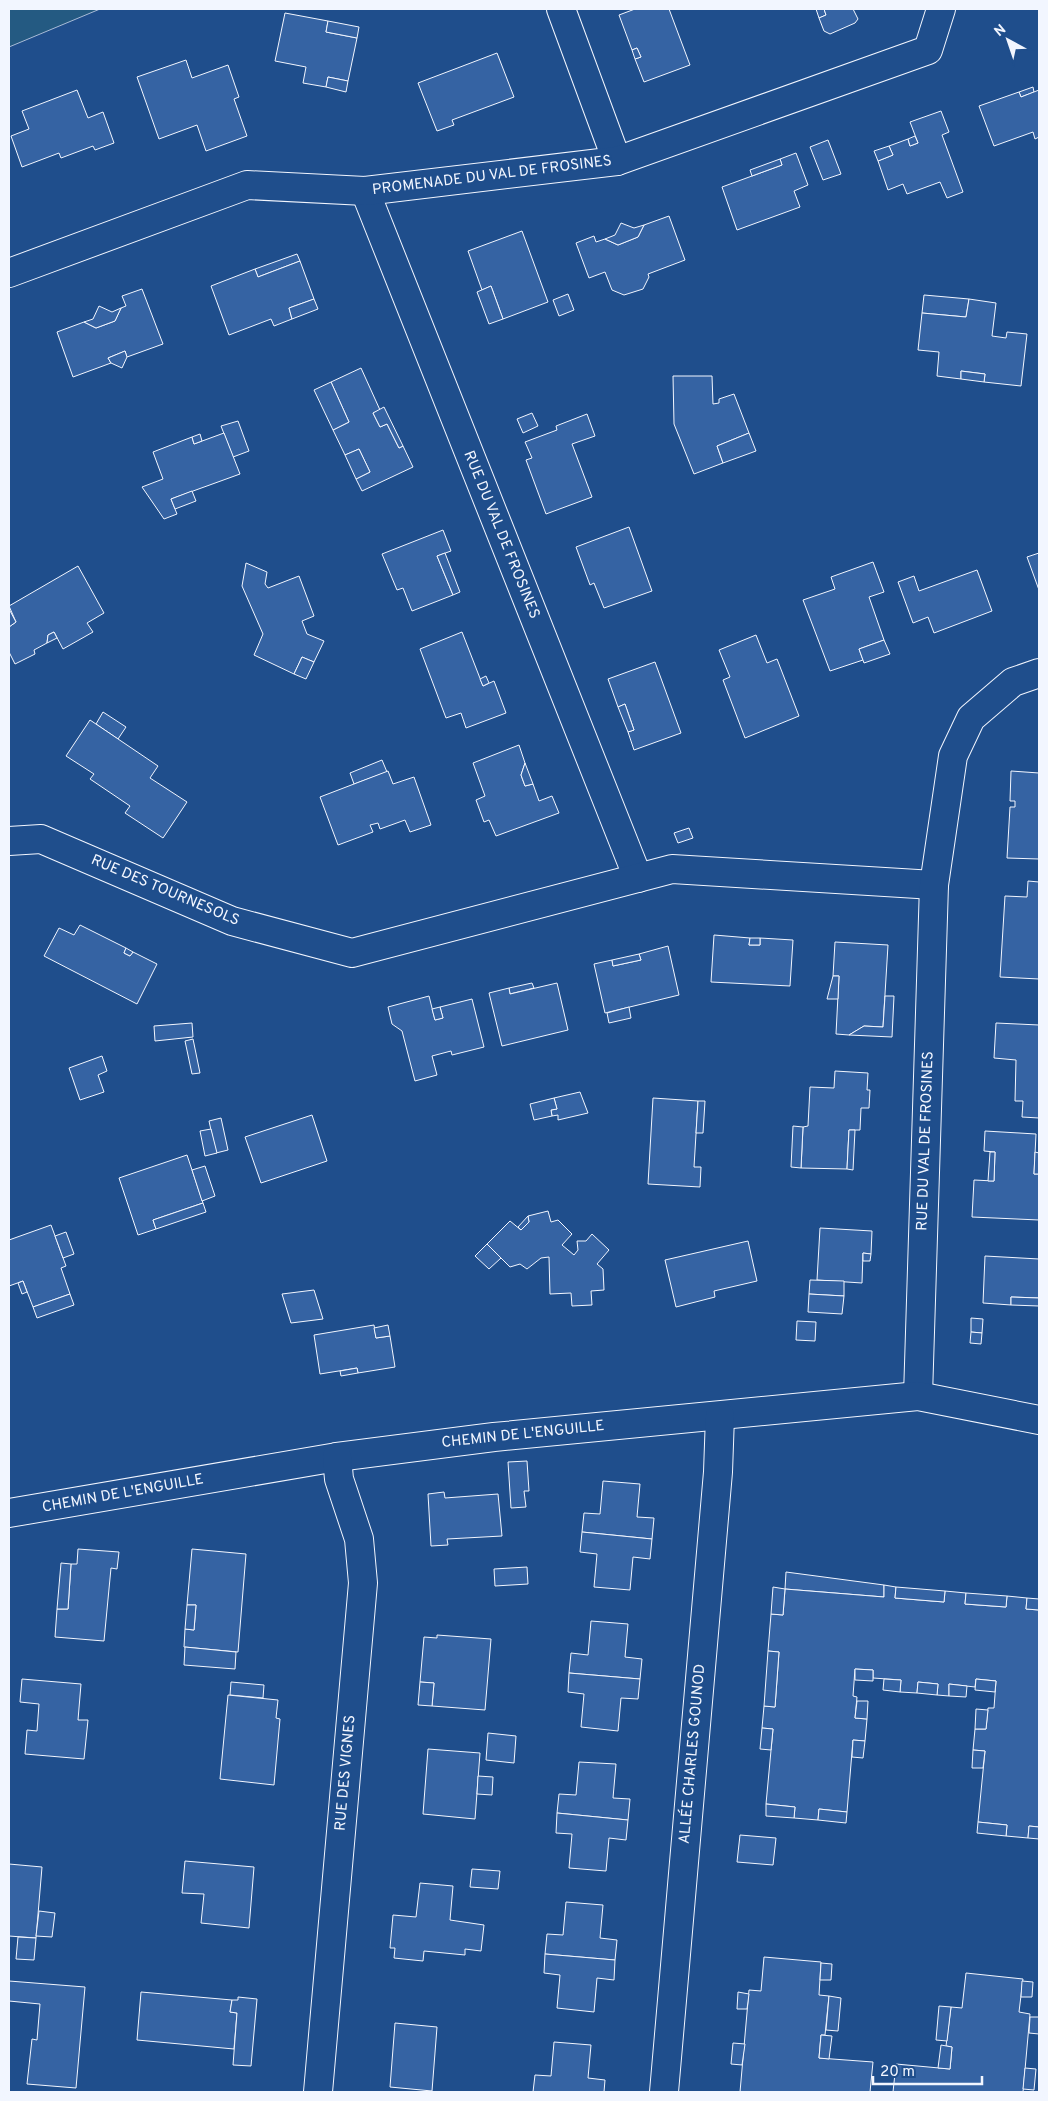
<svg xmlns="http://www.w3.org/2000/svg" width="1048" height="2101" font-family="Overpass,sans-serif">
	<rect width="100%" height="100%" fill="#1f4e8c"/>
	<polygon fill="#245a82" stroke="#a8bbd7" points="9,9 100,9 9,47"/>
	<g fill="#3563a3" stroke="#f2f6ff">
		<polygon points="635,9 669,9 690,65 644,82 635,59 641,57 637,48 632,50 619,15"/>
		<polygon points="816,9 824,9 826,15 819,18"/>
		<polygon points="824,9 853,9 858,19 855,23 830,34 824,31 819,18 826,15"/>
		<polygon points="285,13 328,21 326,32 357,38 348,81 328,77 326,87 303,83 306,67 275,61"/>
		<polygon points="328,21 359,27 357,38 326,32"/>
		<polygon points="637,48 641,57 635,59 632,50"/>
		<polygon points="497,53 514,97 452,120 454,125 437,131 418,83"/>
		<polygon points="186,60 192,78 228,65 239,97 234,99 247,136 206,151 197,125 159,139 137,77"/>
		<polygon points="328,77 348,81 346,92 326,87"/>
		<polygon points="1033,87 1034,92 1021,97 1019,92"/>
		<polygon points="77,90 88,118 103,112 114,143 95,150 93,146 61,158 59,153 22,167 11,136 29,129 22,111"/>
		<polygon points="1039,90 1039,137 1035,139 1033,132 994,146 979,106 1019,92 1021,97"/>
		<polygon points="941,111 949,132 942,135 963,192 947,198 940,182 907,194 903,184 888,190 878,161 893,155 889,146 908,139 910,146 918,143 910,122"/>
		<polygon points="915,136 918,143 910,146 908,139"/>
		<polygon points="828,140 841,174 823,180 810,147"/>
		<polygon points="889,146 893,155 878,161 874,151"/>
		<polygon points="796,153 808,185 794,191 800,207 737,230 722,187 782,165 780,159"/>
		<polygon points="780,159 782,165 752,176 750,170"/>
		<polygon points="669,216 685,260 648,274 649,277 643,289 624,295 612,290 605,272 589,278 576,243 594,236 596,242 605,239 618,245 638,237 644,225"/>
		<polygon points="621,223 634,228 644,225 638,237 618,245 605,239 615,235"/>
		<polygon points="522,231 548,302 503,319 491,286 482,290 468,251"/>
		<polygon points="297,254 300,261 258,277 255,269"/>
		<polygon points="300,261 314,299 289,308 292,319 274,326 271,319 229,335 211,286 255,269 258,277"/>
		<polygon points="491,286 503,319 489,324 477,292"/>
		<polygon points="142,289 163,344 127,357 125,351 108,358 111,363 73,377 57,332 84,322 96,328 115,321 121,308 126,306 122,296"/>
		<polygon points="568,294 574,310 559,316 553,300"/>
		<polygon points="924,295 969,299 966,317 922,313"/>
		<polygon points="314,299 318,309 292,319 289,308"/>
		<polygon points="969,299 996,303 992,336 1006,338 1007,332 1027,334 1021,386 984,382 985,374 961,371 961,379 937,376 939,352 918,350 922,313 966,317"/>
		<polygon points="99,306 112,312 121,308 115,321 96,328 84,322 93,319"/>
		<polygon points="125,351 127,357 122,368 111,363 108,358"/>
		<polygon points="361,368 380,410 373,413 380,427 387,424 399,448 403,446 413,467 362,491 356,479 370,472 359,449 345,455 333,430 349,422 331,382"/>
		<polygon points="961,371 985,374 984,382 961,379"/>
		<polygon points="673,376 712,376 713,404 719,403 719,399 734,394 749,433 717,446 723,463 694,474 674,424"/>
		<polygon points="331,382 349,422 333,430 314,390"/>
		<polygon points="384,407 403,446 399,448 387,424 380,427 373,413"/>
		<polygon points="532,413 538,426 523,433 517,419"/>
		<polygon points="587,414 595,436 572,444 592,497 546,514 526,460 532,458 525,442 557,430 556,426"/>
		<polygon points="238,421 249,451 233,457 221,426"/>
		<polygon points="224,433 240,474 171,499 177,514 164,519 142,487 163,479 153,452 192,437 194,444"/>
		<polygon points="749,433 756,451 723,463 717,446"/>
		<polygon points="200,434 202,441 194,444 192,437"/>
		<polygon points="359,449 370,472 356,479 345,455"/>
		<polygon points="192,491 196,501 175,509 171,499"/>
		<polygon points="629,527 652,591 604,608 594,583 590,585 576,547"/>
		<polygon points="443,530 451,551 437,556 453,595 412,611 403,588 397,590 382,554"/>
		<polygon points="445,553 460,592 453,595 437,556"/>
		<polygon points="1039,553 1039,590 1027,557"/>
		<polygon points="873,562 884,592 869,597 884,640 859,649 863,660 830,671 803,600 835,589 831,577"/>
		<polygon points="246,563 267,572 265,584 268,588 299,576 314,616 302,621 307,634 324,641 314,662 302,657 294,674 254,655 263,634 242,586"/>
		<polygon points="78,566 104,613 87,623 93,632 63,649 54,632 48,635 47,643 34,650 35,654 15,664 9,652 9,627 16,622 9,606"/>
		<polygon points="977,570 992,611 934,633 928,617 913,623 898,582 914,576 919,591"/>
		<polygon points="9,609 16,622 9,627"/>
		<polygon points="54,632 57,638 47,643 48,635"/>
		<polygon points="462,632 483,686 494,681 506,713 466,728 461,713 446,718 420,649"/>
		<polygon points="756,635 767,663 777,659 799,716 745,738 723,680 730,677 719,650"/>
		<polygon points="884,640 890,654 864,663 859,649"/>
		<polygon points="302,657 314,662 306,679 294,674"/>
		<polygon points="655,662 681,733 634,750 628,732 634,730 625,704 618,707 608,679"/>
		<polygon points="486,676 489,683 483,686 480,679"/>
		<polygon points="625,704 634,730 628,732 618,707"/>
		<polygon points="103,712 126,727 118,739 96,724"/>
		<polygon points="90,720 158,766 150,778 187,802 163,838 125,813 130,806 90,779 94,774 66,756"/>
		<polygon points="519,745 525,763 521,775 525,786 533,784 539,801 552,796 559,813 496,836 489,820 484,822 476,800 485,796 473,763"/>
		<polygon points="382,760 387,772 354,784 350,773"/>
		<polygon points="525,763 533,784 525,786 521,775"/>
		<polygon points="388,771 393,784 414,777 431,825 410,832 405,820 380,829 378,823 370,825 373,832 338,845 320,797"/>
		<polygon points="1011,771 1039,773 1039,859 1007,858 1010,807 1015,807 1015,801 1010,801"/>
		<polygon points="689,828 693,838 678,843 674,833"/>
		<polygon points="1028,881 1039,882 1039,979 1000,977 1005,896 1027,897"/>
		<polygon points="80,925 126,948 124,953 130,956 133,952 157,964 137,1004 44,956 59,928 74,935"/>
		<polygon points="714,935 750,938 749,945 760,945 760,938 793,940 790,986 711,982"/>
		<polygon points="750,938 760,938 760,945 749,945"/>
		<polygon points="835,942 888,945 883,1027 864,1026 849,1035 836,1034 839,976 833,976"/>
		<polygon points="668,946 679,995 605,1013 594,964 612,960 613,966 641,960 639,954"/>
		<polygon points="126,948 133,952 130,956 124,953"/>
		<polygon points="639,954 641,960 613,966 612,960"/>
		<polygon points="833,976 839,976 838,999 827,999"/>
		<polygon points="532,983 534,988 510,994 509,988"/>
		<polygon points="557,983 568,1030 502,1046 489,993 509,988 510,994"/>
		<polygon points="429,996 435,1020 443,1018 440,1007 472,999 484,1047 452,1055 451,1051 432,1056 437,1075 415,1081 402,1031 392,1024 388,1007"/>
		<polygon points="885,996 894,996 892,1037 849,1035 864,1026 883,1027"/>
		<polygon points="440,1007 443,1018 435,1020 432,1009"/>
		<polygon points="629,1007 631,1018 609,1023 607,1013"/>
		<polygon points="192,1023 193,1037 155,1041 154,1026"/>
		<polygon points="996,1023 1039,1025 1039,1118 1022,1117 1023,1101 1015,1101 1016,1060 994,1058"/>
		<polygon points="193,1039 200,1073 192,1074 185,1041"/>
		<polygon points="102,1056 107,1071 98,1075 104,1092 80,1100 69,1068"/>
		<polygon points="835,1071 868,1073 867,1090 870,1090 869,1108 861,1108 860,1130 849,1130 847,1169 801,1168 803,1127 808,1126 810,1087 834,1088"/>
		<polygon points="580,1092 588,1113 558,1120 558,1115 552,1116 551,1110 557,1109 554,1098"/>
		<polygon points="554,1098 557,1109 551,1110 552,1116 534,1120 530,1104"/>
		<polygon points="653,1098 698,1101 694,1167 701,1167 700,1187 648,1184"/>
		<polygon points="698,1101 705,1101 703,1133 696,1133"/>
		<polygon points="312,1115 327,1161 261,1183 245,1137"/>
		<polygon points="221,1118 228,1150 216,1153 209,1121"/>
		<polygon points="793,1126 803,1127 801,1168 791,1167"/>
		<polygon points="211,1129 217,1153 205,1156 200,1131"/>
		<polygon points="849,1130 855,1130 853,1170 847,1169"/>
		<polygon points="985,1131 1036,1134 1034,1174 1039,1174 1039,1220 972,1217 974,1180 994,1181 995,1152 984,1151"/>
		<polygon points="990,1152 995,1152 994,1181 988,1181"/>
		<polygon points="1035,1152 1039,1153 1039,1174 1034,1174"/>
		<polygon points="187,1155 203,1203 153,1220 156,1229 138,1235 119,1178"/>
		<polygon points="205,1166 215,1196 202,1201 192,1170"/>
		<polygon points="203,1203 206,1212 156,1229 153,1220"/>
		<polygon points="548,1211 551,1222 558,1220 572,1234 562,1245 574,1255 578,1250 577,1241 586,1241 592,1234 609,1250 597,1264 603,1269 604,1290 591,1291 592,1305 572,1306 571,1293 550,1294 549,1257 541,1258 527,1269 520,1264 510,1267 487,1244 510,1221 521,1230 529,1222 528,1216"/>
		<polygon points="528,1216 529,1222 521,1230 518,1227"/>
		<polygon points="51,1225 66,1266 61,1268 70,1294 33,1307 23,1281 9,1286 9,1240"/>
		<polygon points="820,1228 872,1231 871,1254 863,1253 862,1283 817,1280"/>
		<polygon points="66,1232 74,1254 63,1258 55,1236"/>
		<polygon points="748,1241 757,1281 714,1291 715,1297 676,1307 665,1260"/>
		<polygon points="487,1244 501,1258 489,1269 475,1256"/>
		<polygon points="863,1253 871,1254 870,1261 863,1261"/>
		<polygon points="985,1256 1039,1259 1039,1298 1011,1297 1011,1305 983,1303"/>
		<polygon points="810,1280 844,1281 844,1296 809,1294"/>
		<polygon points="23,1281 27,1292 22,1294 18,1283"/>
		<polygon points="314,1290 323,1319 291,1323 282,1294"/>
		<polygon points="70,1294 74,1305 37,1318 33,1307"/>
		<polygon points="809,1294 844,1296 842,1314 808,1312"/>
		<polygon points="1011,1297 1039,1298 1039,1306 1011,1305"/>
		<polygon points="971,1318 983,1319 982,1333 971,1332"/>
		<polygon points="797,1321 816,1322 815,1341 796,1340"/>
		<polygon points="374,1325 376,1338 390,1336 395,1367 358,1373 357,1368 320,1374 314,1335"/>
		<polygon points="388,1325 390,1336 376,1338 374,1328"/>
		<polygon points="971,1332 982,1333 981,1344 970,1343"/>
		<polygon points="357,1368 358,1373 341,1376 340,1371"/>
		<polygon points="527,1461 529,1491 524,1491 526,1507 511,1508 508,1462"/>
		<polygon points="603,1481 640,1484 637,1517 654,1518 652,1539 582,1532 584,1513 600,1514"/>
		<polygon points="444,1492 445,1498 498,1494 502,1536 447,1539 448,1545 431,1546 428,1494"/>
		<polygon points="582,1532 652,1539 650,1559 633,1557 630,1590 594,1587 597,1554 580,1552"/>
		<polygon points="78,1549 119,1552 117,1569 111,1568 104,1641 55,1637 57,1609 68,1609 71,1564 77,1564"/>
		<polygon points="192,1549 246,1554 238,1652 184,1647 185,1629 194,1630 196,1605 187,1605"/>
		<polygon points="61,1563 71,1564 68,1609 57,1609"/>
		<polygon points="527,1567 528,1584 495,1586 494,1569"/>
		<polygon points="786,1572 884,1585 884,1597 785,1589"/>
		<polygon points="884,1585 896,1587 895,1598 944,1602 945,1591 966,1593 965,1604 1006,1607 1007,1596 1027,1598 1026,1609 1039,1610 1039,1827 1029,1826 1028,1838 1006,1836 1007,1825 978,1822 985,1751 973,1750 975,1729 986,1729 988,1708 994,1708 996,1681 976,1679 975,1687 949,1684 949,1696 937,1695 938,1684 918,1682 917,1693 900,1692 901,1680 873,1678 873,1670 855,1669 853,1696 857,1697 855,1718 867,1719 865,1741 853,1740 847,1812 819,1809 818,1820 794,1818 795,1807 766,1804 773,1729 762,1728 764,1706 775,1707 779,1652 768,1651 771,1614 783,1615 785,1589 884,1597"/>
		<polygon points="773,1587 785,1589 783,1615 771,1614"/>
		<polygon points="896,1587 945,1591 944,1602 895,1598"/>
		<polygon points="966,1593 1007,1596 1006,1607 965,1604"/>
		<polygon points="1027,1598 1039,1599 1039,1610 1026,1609"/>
		<polygon points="187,1605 196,1605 194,1630 185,1629"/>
		<polygon points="591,1621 628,1624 625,1657 642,1659 640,1679 569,1673 571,1653 588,1655"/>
		<polygon points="437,1635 491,1639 485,1710 432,1706 434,1683 420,1682 424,1637 437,1638"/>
		<polygon points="185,1647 236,1652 235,1669 184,1665"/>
		<polygon points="768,1651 779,1652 775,1707 764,1706"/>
		<polygon points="855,1669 873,1670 873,1681 855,1680"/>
		<polygon points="569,1673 640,1679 638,1699 621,1698 618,1731 581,1727 584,1694 568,1692"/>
		<polygon points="22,1679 81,1684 78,1720 88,1720 84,1759 25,1754 27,1730 37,1731 39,1704 20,1702"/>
		<polygon points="884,1679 901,1680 900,1692 883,1690"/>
		<polygon points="976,1679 996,1681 995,1692 975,1690"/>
		<polygon points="231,1682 264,1685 263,1698 230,1695"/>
		<polygon points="420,1682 434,1683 432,1706 418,1705"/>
		<polygon points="918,1682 938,1684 937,1695 917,1693"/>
		<polygon points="949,1684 967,1686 966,1697 949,1696"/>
		<polygon points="228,1695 278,1700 276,1718 280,1719 274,1785 220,1779"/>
		<polygon points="857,1701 868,1701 867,1719 855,1718"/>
		<polygon points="976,1709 988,1710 986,1729 975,1729"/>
		<polygon points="762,1728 773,1729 771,1750 760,1749"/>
		<polygon points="488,1733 516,1736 514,1763 486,1760"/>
		<polygon points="853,1740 865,1741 863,1758 852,1757"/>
		<polygon points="428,1749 480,1753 475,1819 423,1814"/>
		<polygon points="973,1750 985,1751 983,1768 972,1768"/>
		<polygon points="579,1762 616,1764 613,1798 630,1799 628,1820 557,1813 559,1794 576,1795"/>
		<polygon points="478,1776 493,1777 492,1795 477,1794"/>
		<polygon points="766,1804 795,1807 794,1818 766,1816"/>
		<polygon points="819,1809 847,1812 846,1823 818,1820"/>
		<polygon points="557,1813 628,1820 626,1840 609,1838 606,1871 569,1868 572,1834 556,1833"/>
		<polygon points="978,1822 1007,1825 1006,1836 977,1833"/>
		<polygon points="1029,1826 1039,1827 1039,1839 1028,1838"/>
		<polygon points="740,1835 776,1838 773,1865 737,1862"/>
		<polygon points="185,1861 254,1867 249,1928 201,1923 204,1894 182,1893"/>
		<polygon points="9,1864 42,1867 36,1938 9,1936"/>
		<polygon points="472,1869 500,1871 498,1889 470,1887"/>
		<polygon points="420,1883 453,1886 450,1920 484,1925 481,1951 465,1949 465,1955 424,1951 423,1961 394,1958 395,1948 390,1948 393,1915 416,1917"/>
		<polygon points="566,1902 603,1905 600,1938 617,1940 615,1960 545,1954 547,1934 563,1935"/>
		<polygon points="39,1911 55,1913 52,1937 36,1936"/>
		<polygon points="18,1937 36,1938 34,1960 16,1959"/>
		<polygon points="545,1954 615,1960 614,1980 597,1978 594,2012 557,2008 560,1975 544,1973"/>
		<polygon points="764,1957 821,1962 819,1995 829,1996 825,2035 821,2035 819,2058 873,2062 870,2092 740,2092 749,1990 761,1991"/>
		<polygon points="821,1963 832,1964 831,1980 820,1980"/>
		<polygon points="966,1973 1023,1979 1019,2012 1030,2014 1023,2092 893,2092 896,2064 950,2069 952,2047 946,2046 951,2007 962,2008"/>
		<polygon points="9,1981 85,1987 76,2088 27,2084 32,2039 37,2040 40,2004 9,2001"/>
		<polygon points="1022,1981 1033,1982 1032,1997 1021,1997"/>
		<polygon points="141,1992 232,2000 230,2012 237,2013 234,2049 137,2040"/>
		<polygon points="738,1992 749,1994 747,2009 737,2009"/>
		<polygon points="829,1996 841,1998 838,2031 826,2030"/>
		<polygon points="238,1997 257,1999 251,2066 233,2065 237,2013 230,2012 232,2000 238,2000"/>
		<polygon points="939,2006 951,2007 947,2041 936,2040"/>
		<polygon points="1030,2017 1039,2017 1039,2034 1029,2033"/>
		<polygon points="395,2023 437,2027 432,2091 390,2087"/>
		<polygon points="821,2035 832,2036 829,2059 819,2058"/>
		<polygon points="554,2042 591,2045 588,2078 605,2080 604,2092 533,2092 535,2075 551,2076"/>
		<polygon points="733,2043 745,2044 742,2065 731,2064"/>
		<polygon points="941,2045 952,2047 950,2069 938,2068"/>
		<polygon points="1025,2068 1036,2069 1034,2090 1023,2089"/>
	</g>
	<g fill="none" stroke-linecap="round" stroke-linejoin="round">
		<defs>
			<g id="street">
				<polyline points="561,9 617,161"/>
				<polyline points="365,191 638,878"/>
				<polyline points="9,273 247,185 365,191 617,161 928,50 941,9"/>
				<polyline points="9,841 41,839 232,921 352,953 672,869 934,885"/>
				<polyline points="918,1396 934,885 953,756 971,718 1013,682 1039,673"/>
				<polyline points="9,1513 337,1457 494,1437 918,1396 1039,1420"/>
				<polyline points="318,2092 363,1583 359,1539 339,1479 337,1457"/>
				<polyline points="664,2092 718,1472 720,1416"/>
			</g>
		</defs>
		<use href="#street" stroke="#f2f6ff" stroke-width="30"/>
		<use href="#street" stroke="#1f4e8c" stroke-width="28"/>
	</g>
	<g text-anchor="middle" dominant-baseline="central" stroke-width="4" stroke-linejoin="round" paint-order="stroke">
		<g font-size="15" fill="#f2f6ff" stroke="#1f4e8c">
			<text transform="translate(492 176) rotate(-7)">PROMENADE DU VAL DE FROSINES</text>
			<text transform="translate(501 535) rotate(68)">RUE DU VAL DE FROSINES</text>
			<text transform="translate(165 891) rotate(23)">RUE DES TOURNESOLS</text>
			<text transform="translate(926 1141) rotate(-88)">RUE DU VAL DE FROSINES</text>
			<text transform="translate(523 1435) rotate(-6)">CHEMIN DE L'ENGUILLE</text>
			<text transform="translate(123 1494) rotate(-10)">CHEMIN DE L'ENGUILLE</text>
			<text transform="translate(693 1754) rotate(-85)">ALLÉE CHARLES GOUNOD</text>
			<text transform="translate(346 1773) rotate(-85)">RUE DES VIGNES</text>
		</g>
	</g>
	<rect width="1048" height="2101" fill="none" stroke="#f2f6ff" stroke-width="20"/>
	<g transform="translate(1008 40) rotate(320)" stroke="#1f4e8c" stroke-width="4" paint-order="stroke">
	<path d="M0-4L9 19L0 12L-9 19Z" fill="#f2f6ff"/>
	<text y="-8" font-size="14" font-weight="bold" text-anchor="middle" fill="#f2f6ff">N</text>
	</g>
	<path d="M873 2076v8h109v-8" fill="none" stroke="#f2f6ff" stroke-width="2.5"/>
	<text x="880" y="2076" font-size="15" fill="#f2f6ff" stroke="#1f4e8c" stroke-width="4" paint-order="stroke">20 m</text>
</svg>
